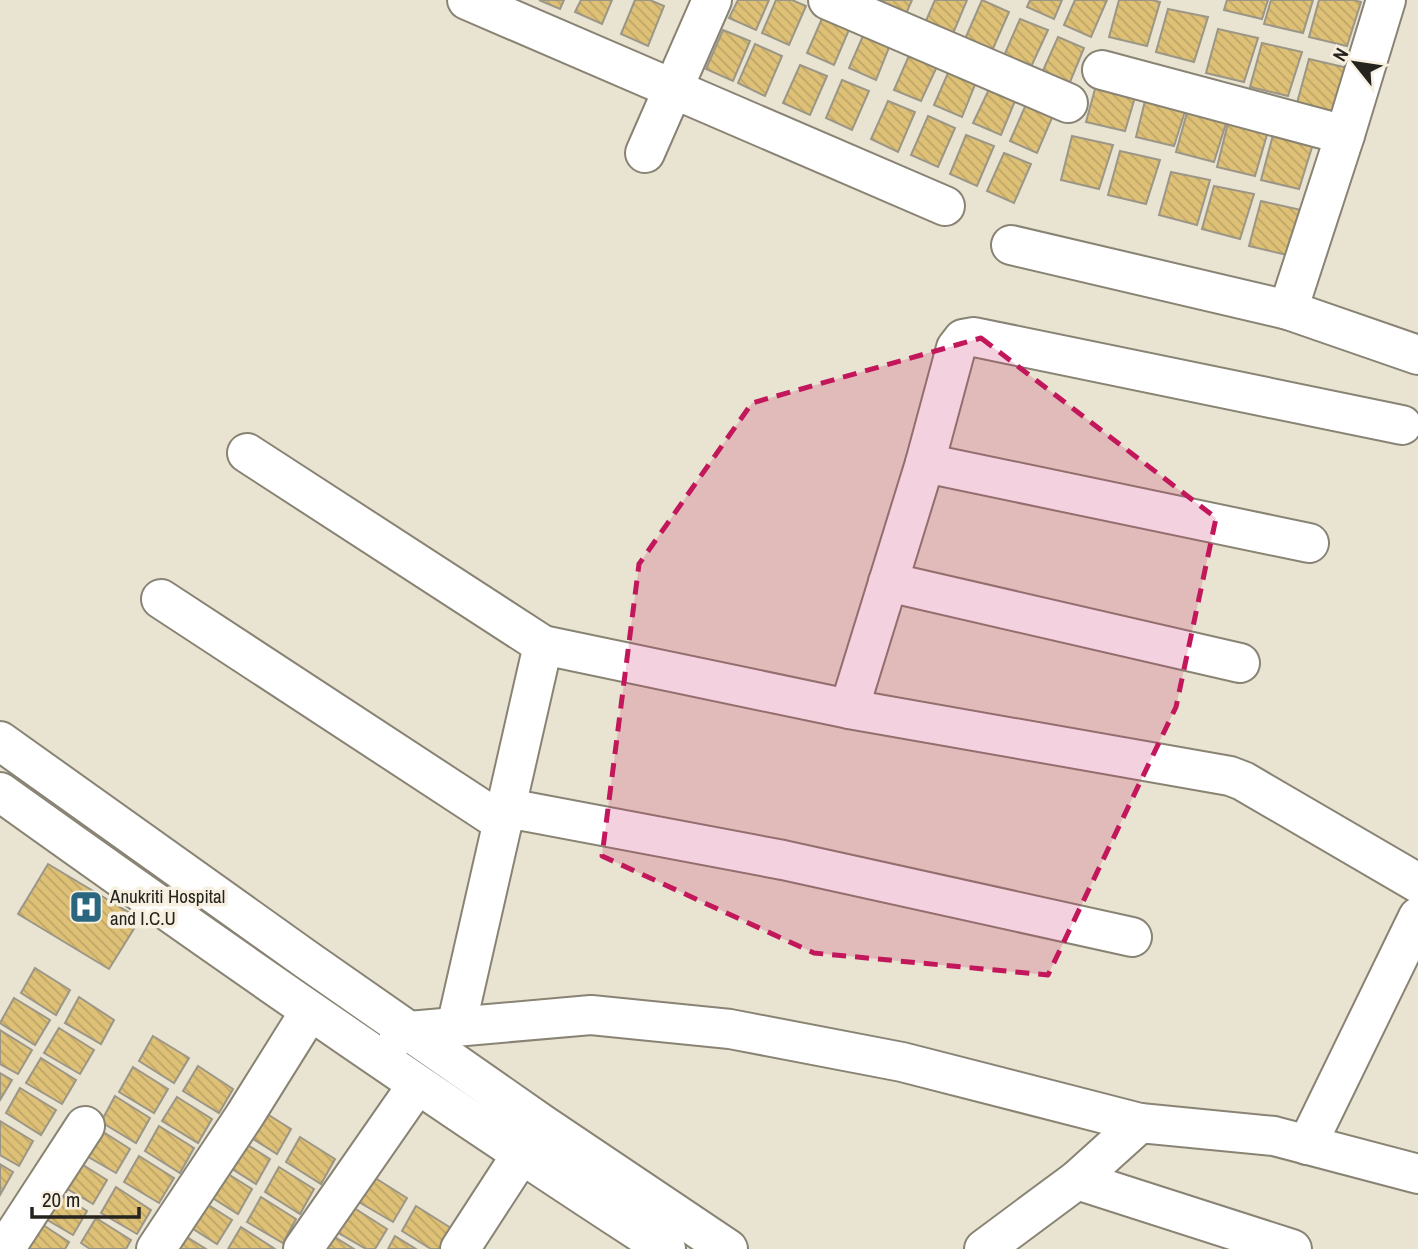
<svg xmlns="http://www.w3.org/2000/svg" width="1418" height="1249" font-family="'Archivo Narrow',sans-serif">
	<defs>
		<pattern id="building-back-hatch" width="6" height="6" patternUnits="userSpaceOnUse" patternTransform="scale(1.75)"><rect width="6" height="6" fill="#dec177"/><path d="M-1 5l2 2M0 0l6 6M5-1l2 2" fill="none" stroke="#bea666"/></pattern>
	</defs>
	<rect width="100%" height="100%" fill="#e9e3d2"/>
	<g fill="url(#building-back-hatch)" stroke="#9c9687" stroke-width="2">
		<polygon points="539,0 564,0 560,9"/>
		<polygon points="581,0 612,0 602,24 575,12"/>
		<polygon points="635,0 650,0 664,6 648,46 621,34"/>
		<polygon points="738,0 769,0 756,30 729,18"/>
		<polygon points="776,0 792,0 806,6 789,45 762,33"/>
		<polygon points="880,0 912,0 906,14 879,2"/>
		<polygon points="935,0 967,0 952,36 925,23"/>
		<polygon points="982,0 1009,12 992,51 965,39"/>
		<polygon points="1030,0 1062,0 1054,19 1027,7"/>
		<polygon points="1075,0 1107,0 1091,37 1064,25"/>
		<polygon points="1119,0 1152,0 1160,2 1147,46 1109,37"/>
		<polygon points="1227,0 1268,0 1262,19 1224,10"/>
		<polygon points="1271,0 1313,0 1303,33 1264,24"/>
		<polygon points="1319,0 1353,0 1361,2 1347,46 1309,37"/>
		<polygon points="1168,9 1208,17 1194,62 1156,52"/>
		<polygon points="824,14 851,25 834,65 807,53"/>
		<polygon points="1020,19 1048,30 1030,69 1003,58"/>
		<polygon points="866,29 892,40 876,80 849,68"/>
		<polygon points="1218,29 1258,38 1244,82 1206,73"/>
		<polygon points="723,30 750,41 733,81 706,69"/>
		<polygon points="1058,37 1084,48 1068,87 1041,75"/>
		<polygon points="1262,43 1302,52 1288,96 1250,87"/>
		<polygon points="755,44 782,56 765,96 738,83"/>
		<polygon points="911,51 939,62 921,101 894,90"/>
		<polygon points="1309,59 1348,68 1335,112 1297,103"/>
		<polygon points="800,65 827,76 810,115 783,103"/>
		<polygon points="951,66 978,77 962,117 934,105"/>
		<polygon points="1098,78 1138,87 1125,131 1086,122"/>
		<polygon points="842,80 869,91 852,130 826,118"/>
		<polygon points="991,85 1017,96 1001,135 973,123"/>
		<polygon points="1147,93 1188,102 1174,146 1136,137"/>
		<polygon points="888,101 915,112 898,152 871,139"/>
		<polygon points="1027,102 1054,113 1037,153 1010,141"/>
		<polygon points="1188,109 1228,117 1214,162 1176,152"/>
		<polygon points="928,116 955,128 938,167 911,155"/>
		<polygon points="1228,123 1268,131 1255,176 1217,167"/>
		<polygon points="966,135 994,146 977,186 950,174"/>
		<polygon points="1273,135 1313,144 1299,189 1261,180"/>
		<polygon points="1072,136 1113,145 1099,189 1061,180"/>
		<polygon points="1120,151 1160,160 1146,204 1108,195"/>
		<polygon points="1004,153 1031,164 1014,203 987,191"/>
		<polygon points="1171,172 1210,180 1197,225 1159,215"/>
		<polygon points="1214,186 1254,194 1240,239 1202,229"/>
		<polygon points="1261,201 1301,210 1287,255 1249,246"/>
		<polygon points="48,864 140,919 109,969 18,914"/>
		<polygon points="35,968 70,990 56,1015 21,993"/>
		<polygon points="79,997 114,1020 101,1044 65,1023"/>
		<polygon points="14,998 50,1020 35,1045 0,1023"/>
		<polygon points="59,1028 94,1050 80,1074 44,1053"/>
		<polygon points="0,1030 32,1050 18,1074 0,1064"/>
		<polygon points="153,1036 189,1058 174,1083 139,1061"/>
		<polygon points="41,1058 76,1080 62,1104 26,1083"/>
		<polygon points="198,1066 233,1089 219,1113 183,1091"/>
		<polygon points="133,1067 168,1089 154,1113 119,1092"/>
		<polygon points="0,1073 12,1080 0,1100"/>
		<polygon points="20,1088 56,1110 41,1135 6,1113"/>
		<polygon points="115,1096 150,1118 136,1143 101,1122"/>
		<polygon points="177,1097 212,1119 198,1143 162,1121"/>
		<polygon points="256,1107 291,1129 277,1154 242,1132"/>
		<polygon points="0,1121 33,1141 19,1166 0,1155"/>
		<polygon points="94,1126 130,1149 116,1173 80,1152"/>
		<polygon points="159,1126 194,1148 180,1173 145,1151"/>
		<polygon points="235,1137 270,1159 256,1184 221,1162"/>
		<polygon points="300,1137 335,1159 321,1184 286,1162"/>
		<polygon points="139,1156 174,1178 159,1203 124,1182"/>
		<polygon points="72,1158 107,1180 93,1204 57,1183"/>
		<polygon points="0,1164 13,1172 0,1195"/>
		<polygon points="217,1167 252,1189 238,1214 203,1192"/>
		<polygon points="279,1167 314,1189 300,1214 265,1192"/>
		<polygon points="372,1176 407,1198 393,1222 357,1201"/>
		<polygon points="116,1187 151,1210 137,1234 101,1213"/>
		<polygon points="52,1189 87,1211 73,1235 37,1214"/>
		<polygon points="196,1197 232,1220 217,1244 182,1222"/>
		<polygon points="261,1197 296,1219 283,1243 247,1222"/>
		<polygon points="351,1206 387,1229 375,1249 366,1249 337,1232"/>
		<polygon points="416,1206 451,1228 439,1249 431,1249 402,1231"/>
		<polygon points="96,1218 131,1240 126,1249 90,1249 81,1243"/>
		<polygon points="34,1219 69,1242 65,1249 26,1249"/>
		<polygon points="241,1227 275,1249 228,1249"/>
		<polygon points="174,1229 206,1249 162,1249"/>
		<polygon points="333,1236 354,1249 326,1249"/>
		<polygon points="395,1236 416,1249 388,1249"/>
	</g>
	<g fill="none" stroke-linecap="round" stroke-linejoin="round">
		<defs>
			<g id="minor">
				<polyline points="467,0 945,206"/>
				<polyline points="828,0 1068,103"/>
				<polyline points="1102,70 1345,135"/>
				<polyline points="645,153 712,0"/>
				<polyline points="1011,245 1288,310 1418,355"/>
				<polyline points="1288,310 1345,135 1386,0"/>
				<polyline points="247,453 543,645 456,1027"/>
				<polyline points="925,463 1309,543"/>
				<polyline points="888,582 1240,663"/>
				<polyline points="161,599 503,823"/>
				<polyline points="543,645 849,709 925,463 956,348 963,339 974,337 1402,425"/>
				<polyline points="849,709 1230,776 1243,781 1418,883"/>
				<polyline points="0,741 307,960 542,1124 728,1249"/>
				<path d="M0,792C219,949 440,1103 666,1249"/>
				<polyline points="507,808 783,860 1132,937"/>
				<polyline points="399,1036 409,1031 591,1015 730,1029 902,1062 1140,1123"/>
				<polyline points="1307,1145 1418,917"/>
				<polyline points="1077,1180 1292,1249"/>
				<polyline points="5,1249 85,1126"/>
				<polyline points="156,1249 245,1115 310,1011"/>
				<polyline points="303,1249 417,1085"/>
				<polyline points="460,1249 521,1155"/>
				<polyline points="984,1249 1077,1180 1140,1123 1274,1136 1418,1174"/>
			</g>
		</defs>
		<use href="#minor" stroke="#898374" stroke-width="42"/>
		<use href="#minor" stroke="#fff" stroke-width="38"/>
	</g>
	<path fill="#c2185b" fill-opacity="0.2" stroke="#c2185b" stroke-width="5" stroke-dasharray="14 9" stroke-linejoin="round" d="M981,338L1216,518L1176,707L1048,975L814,953L602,856L639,564L752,403Z"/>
	<defs>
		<symbol id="hospital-square" viewBox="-11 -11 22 22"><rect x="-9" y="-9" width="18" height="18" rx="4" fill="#2a667e" stroke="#f7f0e0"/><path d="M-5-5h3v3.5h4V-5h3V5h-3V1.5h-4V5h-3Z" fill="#fff"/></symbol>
	</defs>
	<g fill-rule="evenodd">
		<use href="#hospital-square" x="67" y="888" width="38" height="38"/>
	</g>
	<g text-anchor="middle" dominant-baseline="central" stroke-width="7" stroke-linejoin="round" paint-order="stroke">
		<g font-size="19" fill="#25231d" stroke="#f7f0e0" text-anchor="start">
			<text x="110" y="896">Anukriti Hospital<tspan x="110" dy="22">and I.C.U</tspan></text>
		</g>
	</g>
	<g transform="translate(1355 63) rotate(300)" stroke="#f7f0e0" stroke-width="5" paint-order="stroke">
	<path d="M0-5L12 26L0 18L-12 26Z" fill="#25231d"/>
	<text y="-10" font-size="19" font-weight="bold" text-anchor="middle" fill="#25231d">N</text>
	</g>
	<path d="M32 1207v10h107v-10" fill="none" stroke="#25231d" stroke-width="3.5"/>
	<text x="42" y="1207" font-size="21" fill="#25231d" stroke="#f7f0e0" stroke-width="5" paint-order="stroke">20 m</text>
</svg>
